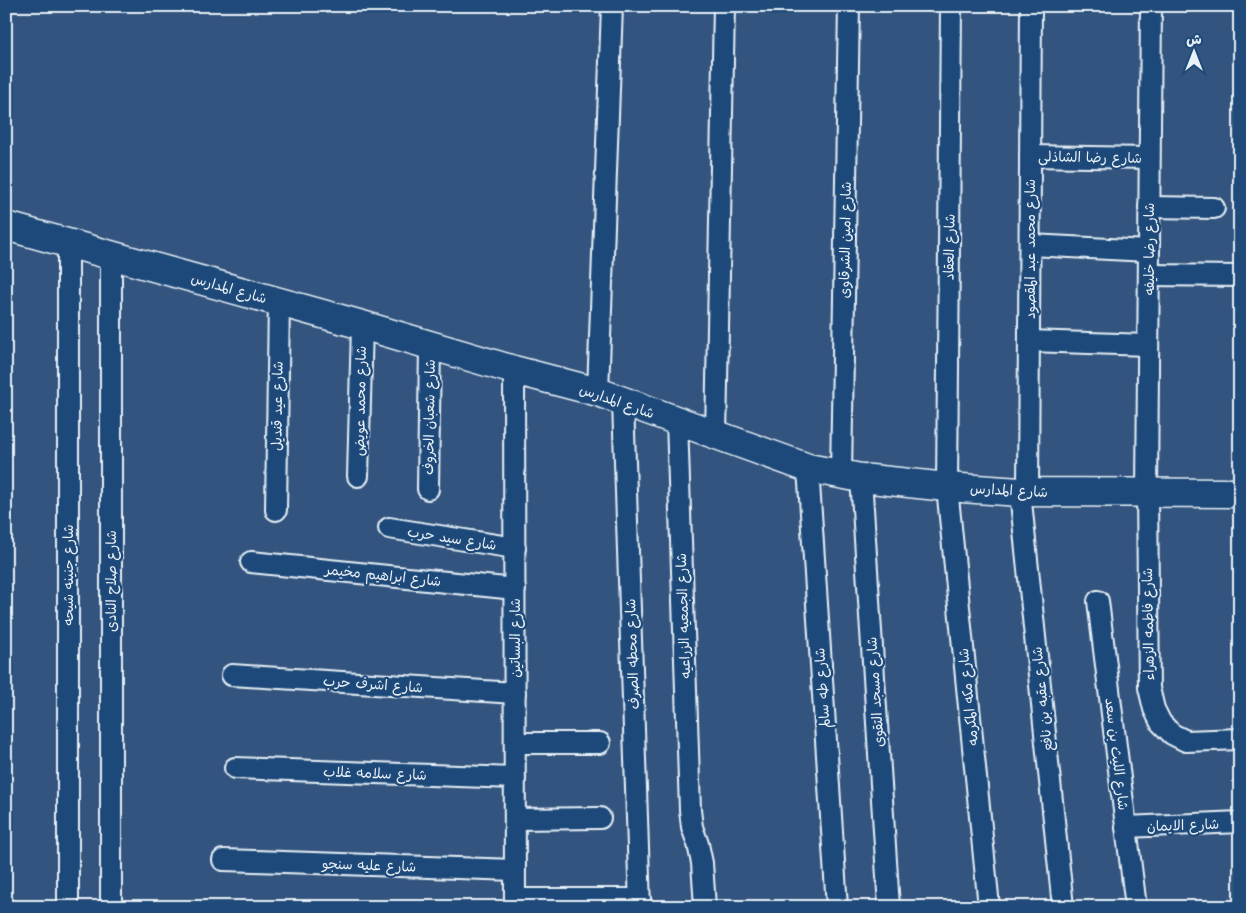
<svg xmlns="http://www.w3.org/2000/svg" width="1246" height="913" font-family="'Shantell Sans','Playpen Sans Arabic',sans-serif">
	<rect width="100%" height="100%" fill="#33547e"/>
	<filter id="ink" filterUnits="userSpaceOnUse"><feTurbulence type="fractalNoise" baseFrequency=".02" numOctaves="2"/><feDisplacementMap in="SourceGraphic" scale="10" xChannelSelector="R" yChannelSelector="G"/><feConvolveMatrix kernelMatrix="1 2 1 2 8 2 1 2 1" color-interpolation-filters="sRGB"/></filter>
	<g filter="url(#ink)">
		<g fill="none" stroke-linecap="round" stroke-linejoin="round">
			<defs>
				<g id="street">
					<polyline points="951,6 947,487 989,907"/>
					<polyline points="1151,6 1147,492 1149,688 1154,709 1161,723 1172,734 1186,741 1240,739"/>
					<polyline points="1030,156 1149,158"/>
					<polyline points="1149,207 1214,208"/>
					<polyline points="1030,245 1149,251"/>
					<polyline points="1149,275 1240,276"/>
					<polyline points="1029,341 1148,345"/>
					<polyline points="514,370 515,907"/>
					<polyline points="598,392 612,6"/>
					<polyline points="623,402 640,907"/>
					<polyline points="677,421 690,810 692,827 698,844 702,863 705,907"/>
					<polyline points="716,436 724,6"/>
					<polyline points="808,468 837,907"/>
					<polyline points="841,474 849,6"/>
					<polyline points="358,476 362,325"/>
					<polyline points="861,478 889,907"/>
					<polyline points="428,489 430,345"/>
					<polyline points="1020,492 1063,907"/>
					<polyline points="1028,492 1031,6"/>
					<polyline points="276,510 279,301"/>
					<polyline points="389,528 515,548"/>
					<polyline points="251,562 515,589"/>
					<polyline points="1098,601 1136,907"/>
					<polyline points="232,675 515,693"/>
					<polyline points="515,743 600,743"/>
					<polyline points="235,768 515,778"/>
					<polyline points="515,819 600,818"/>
					<polyline points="1126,827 1240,822"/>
					<polyline points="223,860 515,870"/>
					<polyline points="515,899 640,899"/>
					<polyline points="68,907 68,243"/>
					<polyline points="111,907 111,255"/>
				</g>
				<polyline id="secondary" points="6,226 362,325 514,370 598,392 808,468 861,478 947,487 1020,492 1240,493"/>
			</defs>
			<use href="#street" stroke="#e8f1f8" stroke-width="24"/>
			<use href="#secondary" stroke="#e8f1f8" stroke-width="31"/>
			<use href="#street" stroke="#1f4a7a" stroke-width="20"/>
			<use href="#secondary" stroke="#1f4a7a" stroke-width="28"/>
		</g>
	</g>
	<g text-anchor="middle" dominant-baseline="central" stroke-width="4.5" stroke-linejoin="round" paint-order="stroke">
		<g font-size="14" fill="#e8f1f8" stroke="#1f4a7a">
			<text transform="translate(1090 157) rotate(1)">شارع رضا الشاذلى</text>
			<text transform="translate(845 240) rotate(-89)">شارع امين الشرقاوى</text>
			<text transform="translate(949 247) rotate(-89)">شارع العقاد</text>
			<text transform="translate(1030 249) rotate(-90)">شارع محمد عبد المقصود</text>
			<text transform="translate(1149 249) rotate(-90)">شارع رضا خليفه</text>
			<text transform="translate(229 288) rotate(16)">شارع المدارس</text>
			<text transform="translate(360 401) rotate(-89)">شارع محمد عويض</text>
			<text transform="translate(617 401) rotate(19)">شارع المدارس</text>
			<text transform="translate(277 406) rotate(-89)">شارع عيد قنديل</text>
			<text transform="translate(429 417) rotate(-89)">شارع شعبان الخروف</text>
			<text transform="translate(1009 490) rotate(3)">شارع المدارس</text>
			<text transform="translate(452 538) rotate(9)">شارع سيد حرب</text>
			<text transform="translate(68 575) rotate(-90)">شارع جنينه شيحه</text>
			<text transform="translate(383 575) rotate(6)">شارع ابراهيم مخيمر</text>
			<text transform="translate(111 581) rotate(-90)">شارع صلاح النادى</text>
			<text transform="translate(683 616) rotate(-92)">شارع الجمعيه الزراعيه</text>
			<text transform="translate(1148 624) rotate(-91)">شارع فاطمه الزهراء</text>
			<text transform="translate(515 638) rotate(-90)">شارع البساتين</text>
			<text transform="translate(632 654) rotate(-92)">شارع محطه الصرف</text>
			<text transform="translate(373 684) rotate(4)">شارع اشرف حرب</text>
			<text transform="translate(822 688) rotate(-94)">شارع طه سالم</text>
			<text transform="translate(875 692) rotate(-94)">شارع مسجد التقوى</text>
			<text transform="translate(968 697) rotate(-96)">شارع مكه المكرمه</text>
			<text transform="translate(1042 699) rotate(-96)">شارع عقبه بن نافع</text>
			<text transform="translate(1117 754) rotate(83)">شارع الليث بن سعد</text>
			<text transform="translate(375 773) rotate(2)">شارع سلامه غلاب</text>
			<text transform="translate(1183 825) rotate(-2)">شارع الايمان</text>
			<text transform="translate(369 865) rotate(2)">شارع عليه سنجو</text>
		</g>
	</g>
	<rect width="1246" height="913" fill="none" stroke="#1f4a7a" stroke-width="25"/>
	<rect x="12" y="12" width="1221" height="888" fill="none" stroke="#e8f1f8" stroke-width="2" filter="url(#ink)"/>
	<g transform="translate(1194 52)" stroke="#1f4a7a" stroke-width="4" paint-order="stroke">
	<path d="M0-4L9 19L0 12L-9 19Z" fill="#e8f1f8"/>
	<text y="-8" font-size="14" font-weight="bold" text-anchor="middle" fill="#e8f1f8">ش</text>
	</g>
</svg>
